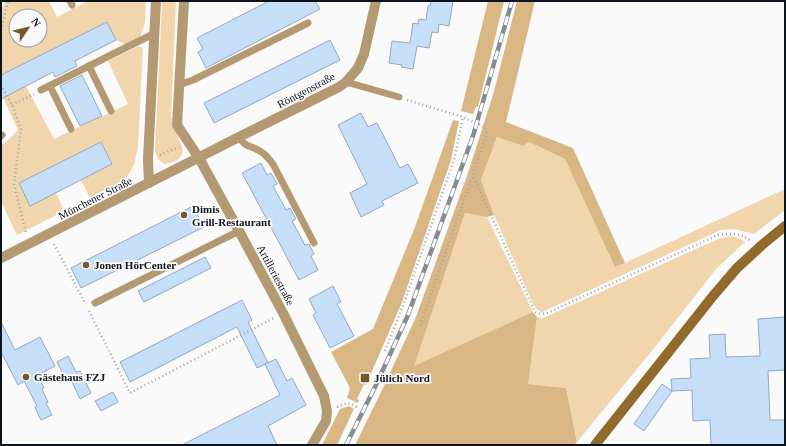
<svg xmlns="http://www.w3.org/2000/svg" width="786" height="446" font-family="'Times New Roman',serif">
	<rect width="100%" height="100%" fill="#fafafa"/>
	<g fill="#f1d6ad" fill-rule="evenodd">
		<path d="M3,1H49L57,17L88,1H146L145,23L140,37L125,44L116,40L107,22L3,74L26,86L54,139L128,104L108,61L139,46L143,48L138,146L134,165L127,177L114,188L91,200L81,180L112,164L101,142L19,183L30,205L56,193L64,211L17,235L1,202V145L6,142L18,130L1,93V7L5,5ZM16,16H40V40H16Z"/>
		<path d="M162,1H176L171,117L183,150C181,160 174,163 164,164L158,159L155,151Z"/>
		<polygon points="497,137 523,146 529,142 565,159 616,267 785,189 785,210 754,234 734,229 721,230 542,312 537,310 533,304 494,215 481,180"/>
		<polygon points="465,213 487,217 533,312 413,367"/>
		<polygon points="731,236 739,238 745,242 716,269 655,347 577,442 566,388 528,384 537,317 543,318 718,239"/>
	</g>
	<g fill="#d9b784">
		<polygon points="488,1 504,1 478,107 476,107 473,114 461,111"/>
		<polygon points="517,1 535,1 506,122 573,148 625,263 615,267 565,159 529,142 523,146 497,137 481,180 494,215 487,217 465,213 414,366 533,312 537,317 528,384 566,388 577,442 574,445 355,445 383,388 416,317 468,173 493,95"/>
		<polygon points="453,120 459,121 451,160 402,302 366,385 364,384 357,399 359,400 358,403 347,398 350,388 331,352 373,329 415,227"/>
		<polygon points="349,406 354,409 337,445 322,445 340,409"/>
	</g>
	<g fill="#c7def9" stroke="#93a9c3">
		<polygon points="269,1 315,1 320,9 206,68 198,52 203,49 197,38"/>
		<polygon points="431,1 453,1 449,26 439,24 438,33 432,32 429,48 417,46 413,69 401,67 402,65 389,63 392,41 410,43 413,23 418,24 419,19 426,20 428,6 430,6"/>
		<polygon points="107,22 116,40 75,61 77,66 55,77 53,72 1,99 1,75"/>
		<polygon points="330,40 340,60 214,123 204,103"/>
		<polygon points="82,75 102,116 80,126 60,86"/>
		<polygon points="361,113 368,127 377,123 400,168 408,164 418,183 382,201 384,205 361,217 350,193 367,184 338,125"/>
		<polygon points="101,142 112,164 30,206 19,183"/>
		<polygon points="261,163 267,175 271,173 277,184 273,186 286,210 290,208 296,219 292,221 305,245 309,244 314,254 311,256 318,270 299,280 242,173"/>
		<polygon points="193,206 204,227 81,288 71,268"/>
		<polygon points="205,257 211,268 144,302 138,291"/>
		<polygon points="333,286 341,302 337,304 354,336 330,348 313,315 316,313 309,299"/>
		<polygon points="242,300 252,320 248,322 268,363 257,368 237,327 130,382 120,362"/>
		<polygon points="785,317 785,370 768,371 770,420 785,420 785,445 711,445 710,420 693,421 692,390 672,391 671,379 691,378 690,359 710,358 709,335 725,334 726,357 760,356 758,319"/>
		<polygon points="1,322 15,350 40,337 55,366 38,375 44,388 42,389 48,402 46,403 52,415 41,420 35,407 37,406 24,381 18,385 1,352"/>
		<polygon points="68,356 76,372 80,371 91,393 80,399 69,376 65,378 57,362"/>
		<polygon points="276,359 287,381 292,378 306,405 268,426 277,445 182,445 280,395 265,364"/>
		<polygon points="662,384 672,391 644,431 634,424"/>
		<polygon points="113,392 118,402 101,411 95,401"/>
	</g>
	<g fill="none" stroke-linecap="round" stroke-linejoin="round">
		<g stroke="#a3a6a9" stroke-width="2.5" stroke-dasharray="1 3" stroke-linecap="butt">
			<polyline points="1,30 8,1"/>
			<polyline points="1,85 12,105 21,129 14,184 26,233"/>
			<path d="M407,100L463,117L485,127L487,133L473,175L535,312L541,314L547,313L718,235C730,233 741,233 751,241"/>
			<polyline points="12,105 34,94"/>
			<polyline points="160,155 179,147"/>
			<polyline points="54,244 85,303"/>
			<polyline points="89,311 130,393 274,318"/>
			<polyline points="420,325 473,175"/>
			<polyline points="385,351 404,303 454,160 463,117"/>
			<path d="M337,407C346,403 348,402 357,407"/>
		</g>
		<g stroke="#b49a72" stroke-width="7">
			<polyline points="70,1 72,5"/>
			<polyline points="89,66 111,111"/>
			<polyline points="346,82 399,97"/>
			<polyline points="179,85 193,80 308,23"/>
			<polyline points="50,86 71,129"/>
			<polyline points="41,90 155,33"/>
			<polyline points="1,136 2,135"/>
			<path d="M239,137C245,147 249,145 258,150C265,153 269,159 273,164L314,243"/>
			<polyline points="95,303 239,231"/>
		</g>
		<g stroke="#b49a72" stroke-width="10">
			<polyline points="184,1 177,125 199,158 239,231 283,313 324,396 327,411 326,421 312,445"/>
			<polyline points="149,183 148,159 156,1"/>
			<polyline points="1,258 239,137 339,87 346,82 358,68 364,54 376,1"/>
		</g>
		<polyline stroke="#916b2b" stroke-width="10" points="595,445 713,296 737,268 762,245 785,226"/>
		<defs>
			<polyline id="rail" points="346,445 376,385 408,315 473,136 512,1"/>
		</defs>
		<use href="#rail" stroke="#888c90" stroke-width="4.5"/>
		<use href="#rail" stroke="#fafafa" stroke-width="3" stroke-dasharray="9" stroke-linecap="butt"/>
	</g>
	<g fill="#74582b" stroke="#fafafa" stroke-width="1.5">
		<circle cx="184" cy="215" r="4"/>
		<circle cx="86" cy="265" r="4"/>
		<circle cx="26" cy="377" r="4"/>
		<rect x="360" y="373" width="10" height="10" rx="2"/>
	</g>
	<g text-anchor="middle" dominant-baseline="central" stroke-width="3.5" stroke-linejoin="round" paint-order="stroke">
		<g font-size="11" fill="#0b131c" stroke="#fafafa">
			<text transform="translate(306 90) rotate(-28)">Röntgenstraße</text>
			<text transform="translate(95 198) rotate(-27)">Münchener Straße</text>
			<text transform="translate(276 275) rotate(62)">Artilleriestraße</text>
		</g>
		<g font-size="11" font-weight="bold" fill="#0b131c" stroke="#fafafa" text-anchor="start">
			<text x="192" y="209">Dimis<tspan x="192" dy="13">Grill-Restaurant</tspan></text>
			<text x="94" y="265">Jonen HörCenter</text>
			<text x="34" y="377">Gästehaus FZJ</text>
			<text x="374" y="378">Jülich Nord</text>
		</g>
	</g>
	<rect width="786" height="446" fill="none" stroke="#0b131c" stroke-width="4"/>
	<g transform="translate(28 28) rotate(55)"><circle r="19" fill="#fafafa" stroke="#9a9ea1"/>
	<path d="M0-3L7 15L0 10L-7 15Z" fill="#74582b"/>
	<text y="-6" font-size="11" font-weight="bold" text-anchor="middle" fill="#0b131c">N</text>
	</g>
</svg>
